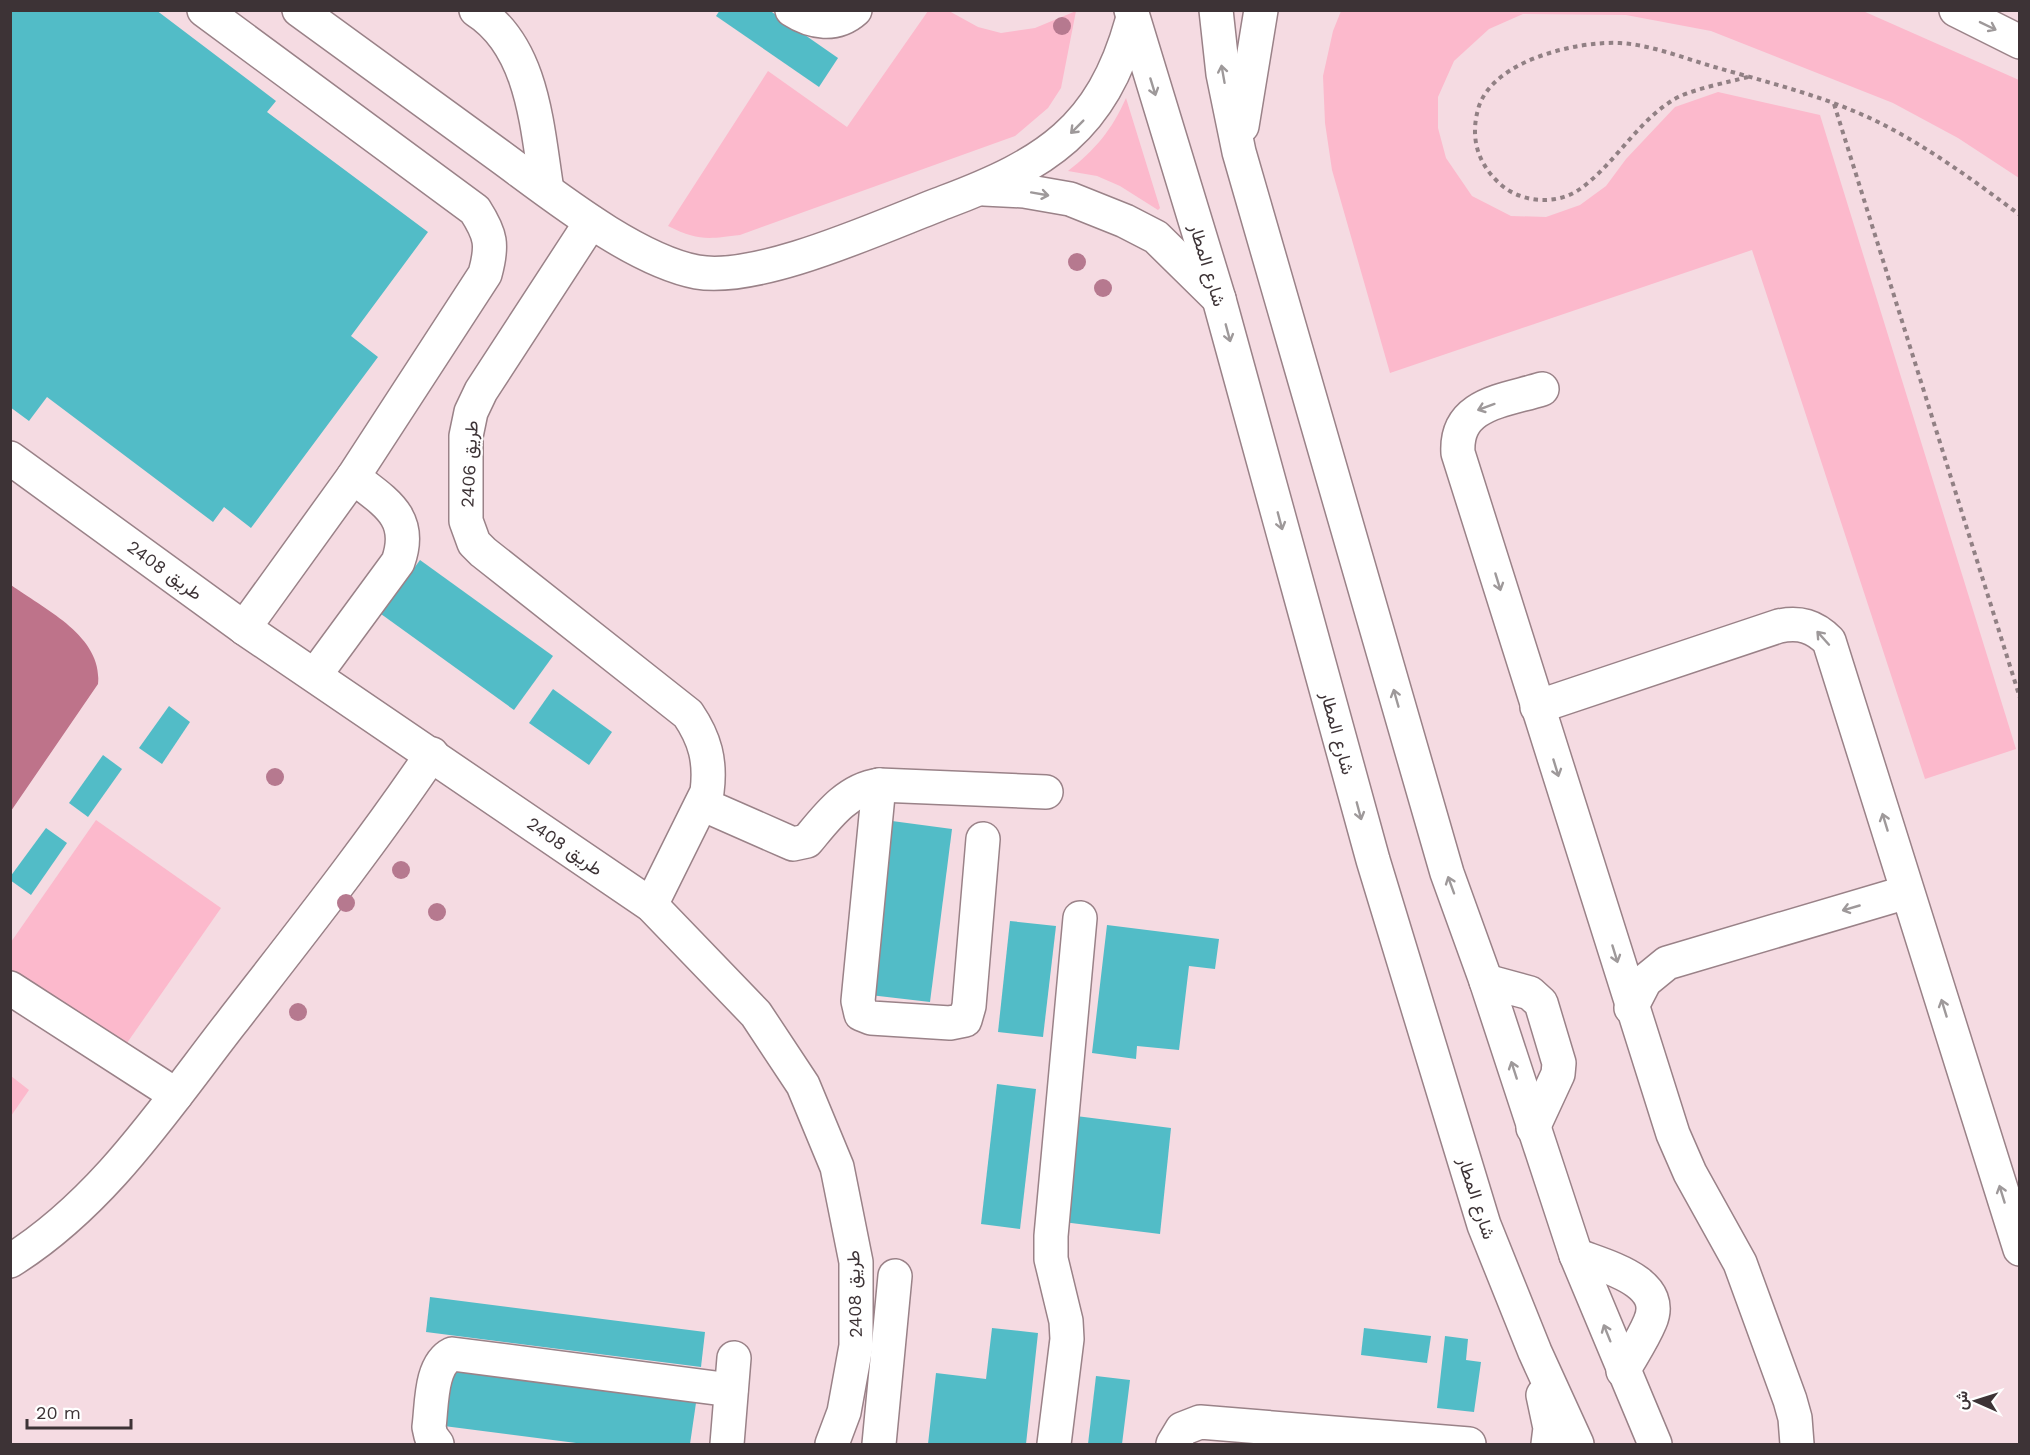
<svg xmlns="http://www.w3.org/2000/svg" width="2030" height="1455" font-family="'Work Sans',Vazirmatn,sans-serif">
	<rect width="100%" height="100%" fill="#f5dbe2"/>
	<g fill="#fcb9cc">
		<path d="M928,11H949L978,27L1001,33L1035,28L1076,11L1061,88L1048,108L1015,136L740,235C708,239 698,241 668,226L768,71L847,127Z"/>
		<polygon points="1863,11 2019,80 2019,178 1958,138 1893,103 1711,31 1626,15 1523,14 1489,29 1454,61 1438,97 1438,128 1446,158 1472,196 1511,216 1546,217 1580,205 1606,186 1626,159 1675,107 1718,92 1820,115 2016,749 1925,779 1752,250 1390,373 1332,170 1325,123 1323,76 1333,31 1341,11"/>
		<path d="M1126,98L1160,208L1158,210L1120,186L1097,176L1068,171C1095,150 1112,130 1126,98Z"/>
		<polygon points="96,820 221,908 120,1053 11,975 11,942"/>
		<polygon points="11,1076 29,1090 11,1116"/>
	</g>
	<path fill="#be738a" d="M11,585C44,609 103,636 98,684L11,811Z"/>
	<g fill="#52bcc7">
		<polygon points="10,10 156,10 276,101 267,112 428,232 351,336 378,357 251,528 224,507 213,522 47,397 29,421 10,407"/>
		<polygon points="720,10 769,10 838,58 819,87 716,16"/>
		<polygon points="420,560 553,656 514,710 381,614"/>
		<polygon points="553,689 612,732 589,765 529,723"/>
		<polygon points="169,706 190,722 162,764 139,748"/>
		<polygon points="103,755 122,769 88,817 69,803"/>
		<polygon points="892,821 952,829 930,1002 870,995"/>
		<polygon points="46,828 67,843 31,895 10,880 10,877"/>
		<polygon points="1010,921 1056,926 1043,1037 998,1032"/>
		<polygon points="1107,925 1219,939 1215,969 1189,966 1179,1050 1137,1046 1136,1059 1092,1053"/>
		<polygon points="997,1084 1036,1089 1020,1229 981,1224"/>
		<polygon points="1076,1116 1171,1128 1160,1234 1063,1222"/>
		<polygon points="430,1297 705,1332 701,1367 426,1332"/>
		<polygon points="992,1328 1038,1333 1026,1444 928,1444 936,1373 986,1379"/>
		<polygon points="1364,1328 1431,1336 1427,1363 1361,1355"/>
		<polygon points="1445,1336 1468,1339 1466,1360 1481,1362 1474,1412 1437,1408"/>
		<polygon points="452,1364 697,1396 690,1444 584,1444 444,1426"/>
		<polygon points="1096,1376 1130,1380 1122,1444 1088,1444"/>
	</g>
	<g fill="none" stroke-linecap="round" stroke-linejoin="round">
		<defs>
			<g id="minor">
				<path d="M204,10L475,210C491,235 493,245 485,274L353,477L244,628"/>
				<path d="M299,10C366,59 433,108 501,157C553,195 634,260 697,272C760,283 884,225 945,202C1046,164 1102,129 1132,21"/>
				<path d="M476,10C534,47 537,129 547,190"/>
				<path d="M792,10C812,23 836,27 855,10"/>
				<polyline points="984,189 1024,191 1070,199 1125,221 1156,237 1219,299"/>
				<path d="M591,222L481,391L471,412L466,436V521L474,543L483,552L688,714C705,739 711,761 707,792L651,905"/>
				<path d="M1542,389C1504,401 1455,403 1458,453L1673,1134L1690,1173L1740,1263L1790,1400L1795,1418L1797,1444"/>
				<polyline points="10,458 244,628 651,905 756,1014 803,1085 837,1167 856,1262 856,1346 844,1412 832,1444"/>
				<path d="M315,675L398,562C414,517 385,502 353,477"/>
				<path d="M1537,707L1779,626C1800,622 1814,626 1829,641L2020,1249"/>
				<polyline points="879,785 858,1001 861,1014 871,1018 950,1023 965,1020 969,1006 983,839"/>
				<path d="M702,804L793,844L807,841C827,817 846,790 879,785L1046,792"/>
				<polyline points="1486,981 1530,993 1541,1003 1559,1063 1558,1074 1533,1128"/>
				<polyline points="10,988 176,1095"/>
				<polyline points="1631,1008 1645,981 1667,963 1907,892"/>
				<path d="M1576,1255C1603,1266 1668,1281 1650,1322C1643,1339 1632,1355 1623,1371"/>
				<path d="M10,1261C103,1203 165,1108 231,1023C300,934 369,847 432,754"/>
				<path d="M437,1444L431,1436L429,1427C432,1405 430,1365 452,1354L731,1390"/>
				<polyline points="727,1444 734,1358"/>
				<polyline points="879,1444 895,1276"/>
				<polyline points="1054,1444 1067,1339 1066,1321 1051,1259 1051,1236 1080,918"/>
				<polyline points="1173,1444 1182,1429 1200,1422 1469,1444"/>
			</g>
			<g id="major">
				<polyline points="1131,10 1219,299 1373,860 1484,1225 1535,1352 1577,1444"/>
				<polyline points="1216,10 1223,74 1239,152 1447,873 1486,981 1576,1255 1655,1444"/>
				<polyline points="1956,10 2020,42"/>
				<polyline points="1242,126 1261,10"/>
				<polyline points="1543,1395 1550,1428 1548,1444"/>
			</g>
		</defs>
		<use href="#minor" stroke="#9a8288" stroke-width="36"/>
		<use href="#major" stroke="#9a8288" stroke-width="36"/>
		<g stroke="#918084" stroke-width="4" stroke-dasharray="4.5 4.5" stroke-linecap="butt">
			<path d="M1748,77C1729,82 1688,90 1673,100C1636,123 1615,164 1580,189C1556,206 1519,203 1498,182C1476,161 1470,135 1479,106C1495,60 1576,41 1620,43C1651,45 1681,57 1711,66C1770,83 1833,98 1888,127C1935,152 1977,183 2020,215"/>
			<polyline points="1834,104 2020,698"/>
		</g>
		<use href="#minor" stroke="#fff" stroke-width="33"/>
		<use href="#major" stroke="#fff" stroke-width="33"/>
	</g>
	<g fill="#b6798f">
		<circle cx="1062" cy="26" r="9"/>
		<circle cx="1077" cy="262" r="9"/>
		<circle cx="1103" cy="288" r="9"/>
		<circle cx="275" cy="777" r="9"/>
		<circle cx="401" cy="870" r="9"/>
		<circle cx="346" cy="903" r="9"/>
		<circle cx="437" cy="912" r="9"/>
		<circle cx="298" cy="1012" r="9"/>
	</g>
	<defs><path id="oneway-shaft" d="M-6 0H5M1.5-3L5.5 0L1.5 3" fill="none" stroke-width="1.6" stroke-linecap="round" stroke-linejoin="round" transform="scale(1.5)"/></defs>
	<g stroke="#9e999a">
		<use href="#oneway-shaft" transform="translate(1988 26) rotate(26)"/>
		<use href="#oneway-shaft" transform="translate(1223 74) rotate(-100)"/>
		<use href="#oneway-shaft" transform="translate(1153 87) rotate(73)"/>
		<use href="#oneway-shaft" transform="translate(1077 127) rotate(135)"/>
		<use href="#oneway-shaft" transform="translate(1040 194) rotate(10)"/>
		<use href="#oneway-shaft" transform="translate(1228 333) rotate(75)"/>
		<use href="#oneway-shaft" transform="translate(1486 407) rotate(160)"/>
		<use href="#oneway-shaft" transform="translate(1280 521) rotate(75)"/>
		<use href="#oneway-shaft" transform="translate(1498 582) rotate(73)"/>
		<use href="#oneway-shaft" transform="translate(1823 638) rotate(-132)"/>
		<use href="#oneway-shaft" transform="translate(1396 698) rotate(-106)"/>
		<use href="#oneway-shaft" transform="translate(1556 768) rotate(73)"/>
		<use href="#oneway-shaft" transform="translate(1359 811) rotate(75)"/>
		<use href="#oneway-shaft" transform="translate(1885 822) rotate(-107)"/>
		<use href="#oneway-shaft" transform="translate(1451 885) rotate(-110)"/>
		<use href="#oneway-shaft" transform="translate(1851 908) rotate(164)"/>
		<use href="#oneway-shaft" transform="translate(1615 954) rotate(73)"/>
		<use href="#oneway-shaft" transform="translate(1944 1008) rotate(-107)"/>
		<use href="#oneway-shaft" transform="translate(1514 1070) rotate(-108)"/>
		<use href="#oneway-shaft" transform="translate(2002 1194) rotate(-107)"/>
		<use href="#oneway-shaft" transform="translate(1607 1333) rotate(-112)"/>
	</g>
	<g text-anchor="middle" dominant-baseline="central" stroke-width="4.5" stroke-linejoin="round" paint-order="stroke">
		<g font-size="18" fill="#3d3336" stroke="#fff">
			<text transform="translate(1208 265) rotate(73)">شارع المطار</text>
			<text transform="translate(469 464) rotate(-87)">طريق 2406</text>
			<text transform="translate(165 570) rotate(36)">طريق 2408</text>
			<text transform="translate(1338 733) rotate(75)">شارع المطار</text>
			<text transform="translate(565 846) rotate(35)">طريق 2408</text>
			<text transform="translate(1477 1198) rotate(72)">شارع المطار</text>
			<text transform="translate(854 1294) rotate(-92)">طريق 2408</text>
		</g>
	</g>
	<rect width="2030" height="1455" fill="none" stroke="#3d3336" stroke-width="24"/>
	<g transform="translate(1976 1401) rotate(273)" stroke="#ffffff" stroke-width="4.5" paint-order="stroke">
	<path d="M0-4.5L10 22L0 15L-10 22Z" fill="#3d3336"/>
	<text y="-9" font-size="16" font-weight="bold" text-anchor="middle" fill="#3d3336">ش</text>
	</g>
	<path d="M27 1419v9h104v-9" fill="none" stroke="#3d3336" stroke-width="3"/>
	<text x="36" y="1419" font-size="18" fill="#3d3336" stroke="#ffffff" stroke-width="4.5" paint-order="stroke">20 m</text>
</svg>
